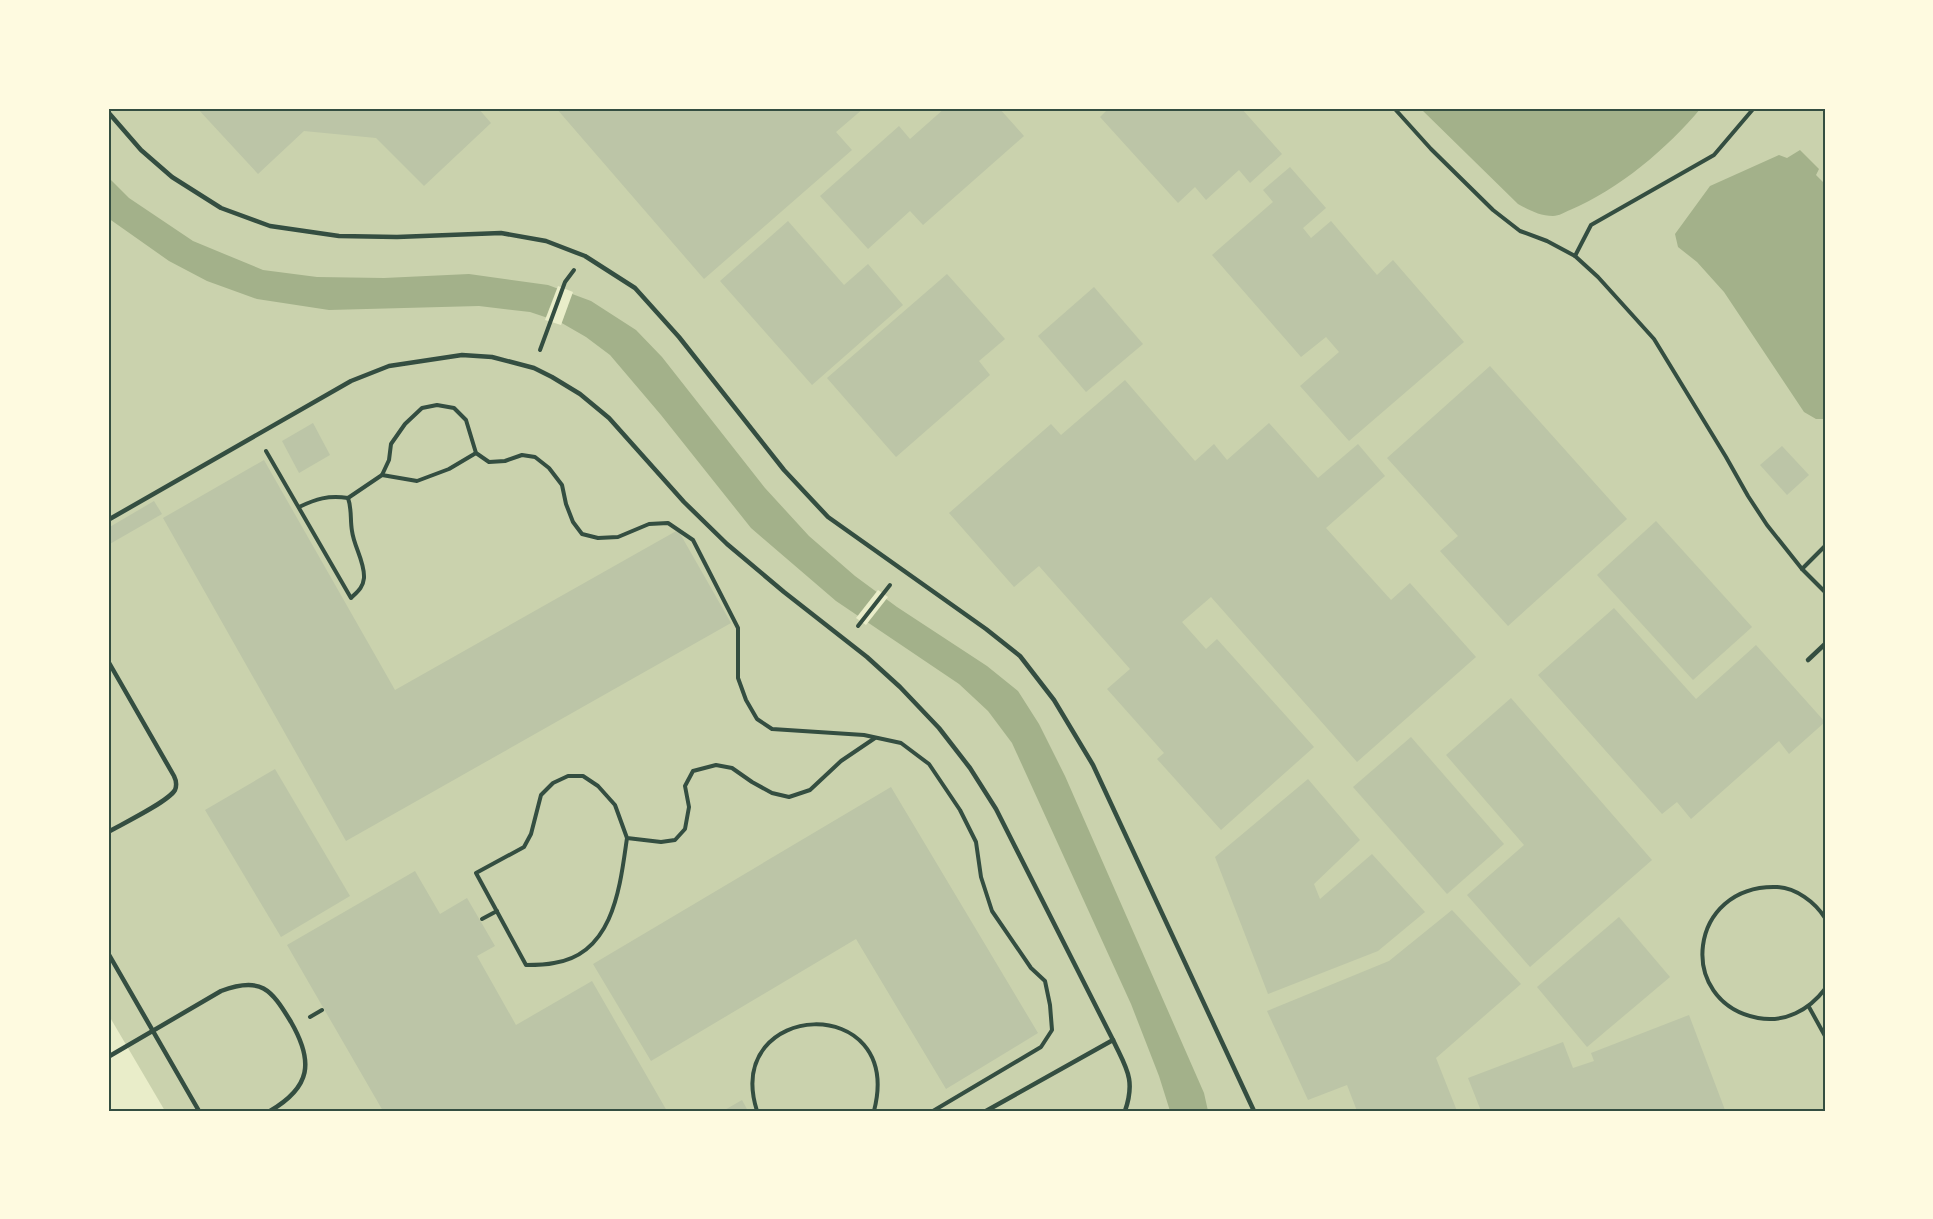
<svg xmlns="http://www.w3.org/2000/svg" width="1933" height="1219" font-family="Mulish,sans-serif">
	<rect width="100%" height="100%" fill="#e9edc9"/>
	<polygon fill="#cad2ad" points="108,108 1825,108 1825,1111 165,1111 108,1014"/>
	<g fill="#a3b18a">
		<path d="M1420,108H1701C1668,148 1618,190 1570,210C1565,212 1559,216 1553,216C1540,216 1529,210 1518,204Z"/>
		<polygon points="1800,150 1819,169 1816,175 1825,184 1825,419 1816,419 1804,412 1724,292 1697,262 1678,247 1675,234 1710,186 1779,155 1787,158"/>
		<polygon points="108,177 129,198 193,241 263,270 317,277 384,278 469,274 548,285 591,301 636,330 662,357 765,488 809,536 855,576 897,607 987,666 1018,691 1039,724 1065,776 1204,1093 1208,1111 1170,1111 1159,1076 1131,1004 1012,743 988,711 959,684 836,601 751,528 661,415 610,355 586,337 560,322 530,312 479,306 329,310 257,299 207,281 169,261 108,218"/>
	</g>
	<g fill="#e9edc9">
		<polygon points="558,286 573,292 561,325 545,320"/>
		<polygon points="878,590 888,597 866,625 856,618"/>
	</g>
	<g fill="#bcc5a7">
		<polygon points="197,108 478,108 491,123 424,186 376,138 304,131 258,174"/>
		<polygon points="556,108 864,108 836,132 852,150 704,279"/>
		<polygon points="945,108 999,108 1024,136 923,225 910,211 868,249 820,196 899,126 910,139"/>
		<polygon points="1109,108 1241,108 1282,154 1250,183 1239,170 1206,200 1195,187 1178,203 1100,117"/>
		<polygon points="1290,167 1326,208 1303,228 1311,238 1331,221 1377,275 1393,260 1464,342 1349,441 1300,386 1339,352 1326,337 1301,357 1212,255 1273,202 1263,190"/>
		<polygon points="788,221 844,285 868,264 903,305 812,385 720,281"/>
		<polygon points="947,274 1005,339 979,361 990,375 896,457 827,378"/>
		<polygon points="1094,287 1143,344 1086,392 1038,336"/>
		<polygon points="1490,366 1627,519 1508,626 1440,551 1458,536 1387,458"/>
		<polygon points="1125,380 1195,461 1214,444 1227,460 1269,423 1318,478 1358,444 1385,476 1326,528 1391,600 1410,583 1476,657 1357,762 1211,597 1182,622 1206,649 1217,639 1314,747 1221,830 1157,759 1164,753 1107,689 1130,669 1039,566 1014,587 949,513 1051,424 1061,435"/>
		<polygon points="313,423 330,455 299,473 282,441"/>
		<polygon points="1782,446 1809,475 1787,495 1760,465"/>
		<polygon points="264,460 395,690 678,530 731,623 346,841 163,518"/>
		<polygon points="154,501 162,514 108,545 108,528"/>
		<polygon points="1656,521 1752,627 1693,680 1597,575"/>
		<polygon points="1614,608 1696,699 1756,645 1825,722 1789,754 1779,741 1691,819 1677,802 1662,814 1538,675"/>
		<polygon points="1511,698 1652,860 1530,967 1467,895 1524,845 1446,755"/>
		<polygon points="1411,737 1504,844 1447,894 1353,787"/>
		<polygon points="275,769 350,896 281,937 205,810"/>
		<polygon points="1308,779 1360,840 1314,884 1320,899 1372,854 1425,912 1378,951 1268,994 1215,857"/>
		<polygon points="891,787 1038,1033 946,1089 856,939 651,1061 593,964"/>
		<polygon points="415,871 440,914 467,898 495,946 477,956 516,1025 592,981 667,1111 383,1111 287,945"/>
		<polygon points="1452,910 1521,984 1436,1058 1457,1111 1357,1111 1347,1085 1308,1100 1267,1011 1389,961"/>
		<polygon points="1619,917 1670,977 1587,1047 1537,987"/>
		<polygon points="1689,1015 1725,1110 1724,1111 1481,1111 1468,1078 1563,1042 1573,1068 1594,1061 1591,1053"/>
		<polygon points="742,1100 748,1111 723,1111"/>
	</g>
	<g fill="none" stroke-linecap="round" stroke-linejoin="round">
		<g stroke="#344e41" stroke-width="4">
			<polyline points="1394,108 1431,149 1493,210 1520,231 1547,241 1575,256 1598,277 1654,339 1726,457 1748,496 1767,525 1802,569 1825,546"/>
			<polyline points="1575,256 1591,225 1714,155 1754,108"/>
			<polyline points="540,350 565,282 574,270"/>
			<path d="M266,451L351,598C357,592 363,588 364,578C365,562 354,547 352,531C350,520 352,509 348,498"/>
			<polyline points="382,475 417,481 449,469 476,453"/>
			<path d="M299,507C316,499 328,495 348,498L382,475L389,460L391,444L405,424L422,408L437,405L454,408L466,420L476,453L489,462L505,461L522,455L535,457L549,468L562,485L566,504L573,522L582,534L598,538L618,537L649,524L668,523L693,540L738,628V678L746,700L757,719L772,729L864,735L901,743L929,764L960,810L976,842L981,877L992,911L1031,968L1045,981L1050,1005L1052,1030L1041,1047L933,1111"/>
			<polyline points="1802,569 1825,592"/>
			<polyline points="858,626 890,585"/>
			<path d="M627,838C620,886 614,954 554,963C545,965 536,965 526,965L476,873L524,847L531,834L541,795L553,783L568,776H583L598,786L615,805L627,838L661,842L675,840L685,829L689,807L685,786L693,771L716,765L732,768L752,782L772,793L789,797L810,790L841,761L875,738"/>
			<path d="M1825,918C1815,902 1796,888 1777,887C1688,884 1675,1002 1758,1018C1785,1023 1809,1010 1825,989"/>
			<polyline points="482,919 497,911"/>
			<polyline points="1809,1007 1825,1036"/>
			<polyline points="310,1017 322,1010"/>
			<path d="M757,1111C722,1000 905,991 874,1111"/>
		</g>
		<g stroke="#344e41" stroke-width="4.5">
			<polyline points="108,112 141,150 172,177 221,208 270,226 339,236 397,237 501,233 546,241 585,256 635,288 679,337 784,470 828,517 986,629 1020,656 1054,700 1093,765 1254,1111"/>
			<path d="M108,520L351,381L389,366L462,355L492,357L534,368L552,377L580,394L609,418L684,502L727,544L784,592L867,657L900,687L939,728L970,768L996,809L1113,1040C1126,1068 1136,1079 1125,1111"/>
			<polyline points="1808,660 1825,644"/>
			<path d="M108,661L174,776C176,780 177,785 175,790C168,802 122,824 108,832"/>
			<polyline points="108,953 199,1111"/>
			<path d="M108,1057L221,991C261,976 271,989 291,1022C314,1062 311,1087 270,1111"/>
			<polyline points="986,1111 1113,1040"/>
		</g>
	</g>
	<rect width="1933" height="1219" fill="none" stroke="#fefae0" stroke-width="219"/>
	<rect x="110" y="110" width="1714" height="1000" fill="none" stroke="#344e41" stroke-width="2"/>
</svg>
